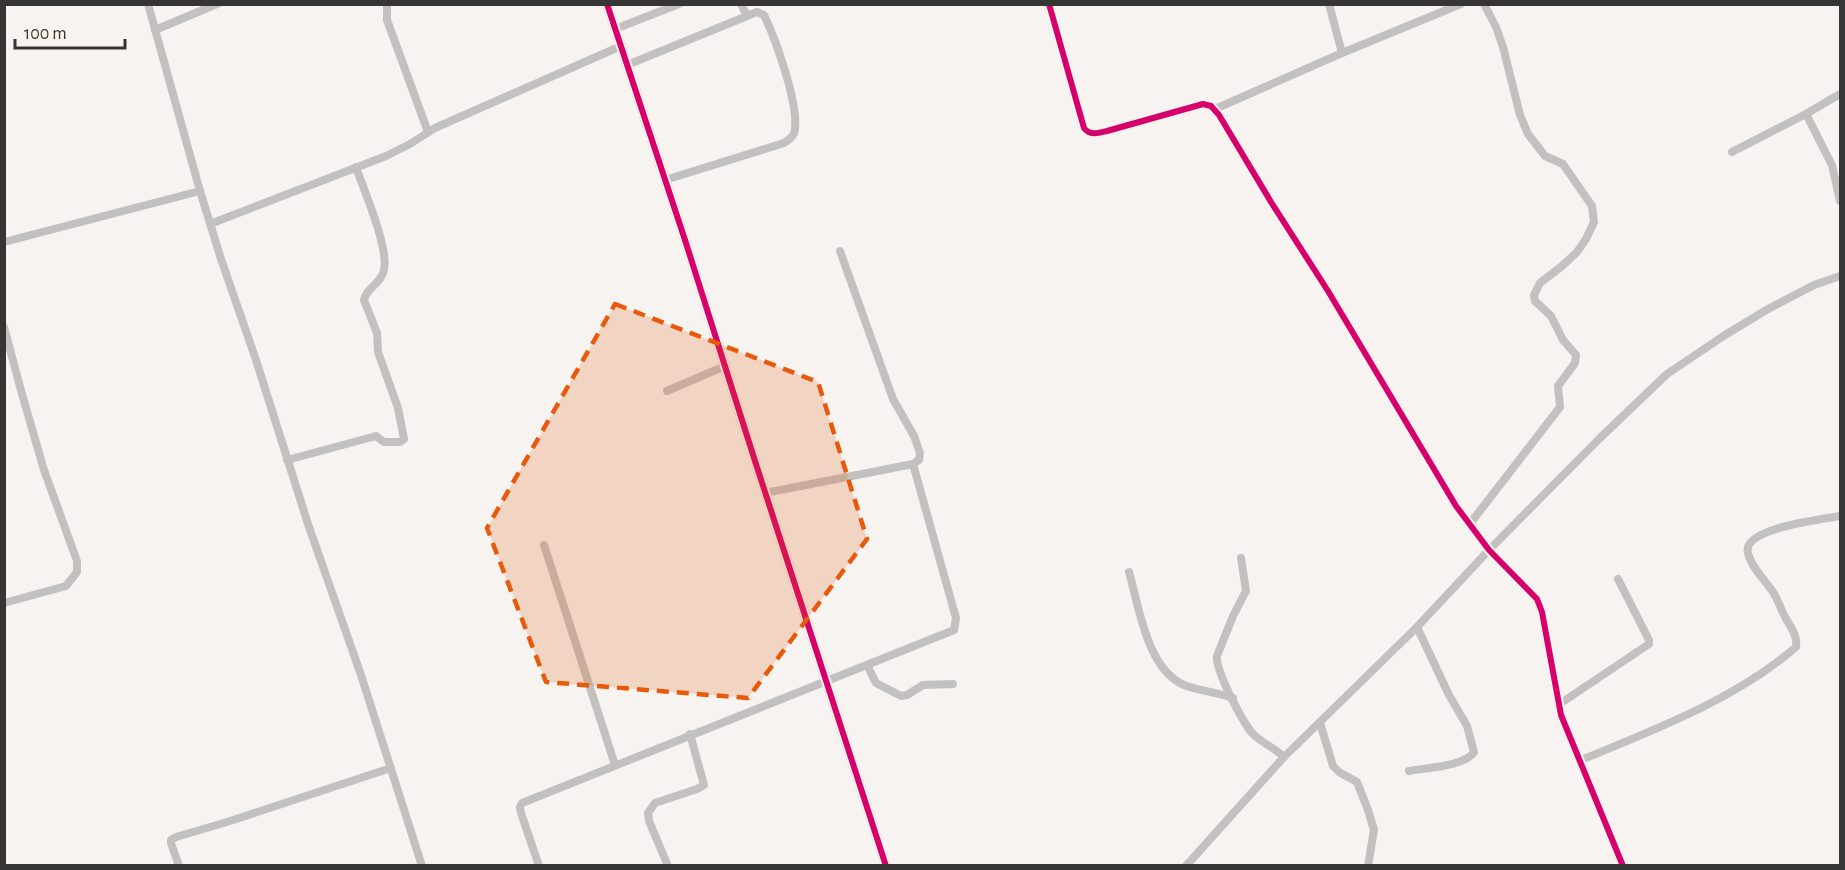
<svg xmlns="http://www.w3.org/2000/svg" width="1845" height="870" font-family="'Alegreya Sans',sans-serif">
	<rect width="100%" height="100%" fill="#f6f3f0"/>
	<g fill="none" stroke-linecap="round" stroke-linejoin="round">
		<g stroke="#c2c1c0" stroke-width="8">
			<polyline points="148,4 200,191 221,259 256,360 308,524 361,675 422,866"/>
			<polyline points="387,4 387,20 428,132"/>
			<polyline points="741,4 747,16"/>
			<path d="M1049,4L1084,128C1090,136 1099,133 1107,131L1203,104L1211,106L1219,115L1271,202L1328,291L1456,506L1489,550L1537,599L1542,612L1561,715L1623,866"/>
			<polyline points="1329,4 1342,53"/>
			<polyline points="615,29 679,4"/>
			<polyline points="155,30 217,4"/>
			<path d="M627,65L757,12L764,15C776,40 798,102 795,129C795,135 789,140 784,143L665,180"/>
			<polyline points="1840,94 1806,114 1832,165 1840,201"/>
			<polyline points="1215,109 1342,53 1461,4"/>
			<polyline points="1732,152 1806,114"/>
			<polyline points="210,224 386,156 410,144 435,128 621,46"/>
			<polyline points="4,242 200,191"/>
			<polyline points="4,327 22,394 44,470 77,561 77,572 66,586 4,603"/>
			<polyline points="667,391 725,366"/>
			<path d="M287,460L376,436L384,442H400L404,439L398,408L378,352L377,333L364,300C366,288 381,284 384,270C389,247 364,191 356,167"/>
			<polyline points="765,493 913,464 919,460 920,453 914,436 893,399 840,251"/>
			<polyline points="1469,525 1560,407 1558,386 1575,363 1576,355 1563,340 1551,316 1535,301 1534,295 1540,283 1562,266 1577,252 1586,239 1594,222 1592,206 1563,164 1545,156 1528,134 1520,115 1503,47 1496,27 1484,4"/>
			<polyline points="544,545 615,765"/>
			<path d="M1241,558L1246,591L1233,616L1217,656C1215,670 1243,723 1253,734C1262,743 1275,748 1284,757"/>
			<path d="M1129,572C1139,607 1147,669 1184,685C1199,691 1217,692 1233,698"/>
			<polyline points="867,665 876,683 901,696 907,695 923,685 953,684"/>
			<polyline points="1558,705 1649,644 1649,640 1618,579"/>
			<polyline points="1320,723 1333,766 1339,772 1357,782 1368,810 1374,830 1368,866"/>
			<path d="M1581,760C1654,730 1736,699 1796,647C1798,636 1790,626 1785,617C1781,609 1778,600 1773,592C1765,580 1751,567 1748,553C1741,528 1824,519 1840,516"/>
			<path d="M1409,771C1425,768 1466,766 1474,752L1467,726L1449,695L1417,627"/>
			<polyline points="179,866 171,843 171,840 176,837 227,822 391,768"/>
			<polyline points="539,866 521,813 520,807 522,803 954,630 956,618 913,464"/>
			<polyline points="668,866 649,821 648,813 655,803 697,789 704,785 690,734"/>
			<polyline points="1186,866 1284,757 1417,627 1489,550 1600,438 1667,374 1725,335 1768,309 1814,285 1840,276"/>
		</g>
		<polyline stroke="#c2c1c0" stroke-width="10" points="607,4 685,240 755,461 886,866"/>
		<defs>
			<g id="cycleway">
				<polyline points="607,4 685,240 755,461 886,866"/>
				<path d="M1049,4L1084,128C1090,136 1099,133 1107,131L1203,104L1211,106L1219,115L1271,202L1328,291L1456,506L1489,550L1537,599L1542,612L1561,715L1623,866"/>
			</g>
		</defs>
		<use href="#cycleway" stroke="#f9f2ed" stroke-width="10"/>
		<use href="#cycleway" stroke="#d6006c" stroke-width="6"/>
	</g>
	<path fill="#e8590c" fill-opacity="0.2" stroke="#e8590c" stroke-width="4.5" stroke-dasharray="12 8" stroke-linejoin="round" d="M615,304L818,382L867,539L748,698L546,682L487,528Z"/>
	<rect width="1845" height="870" fill="none" stroke="#373533" stroke-width="12"/>
	<path d="M15 39v9h110v-9" fill="none" stroke="#373533" stroke-width="3"/>
	<text x="24" y="39" font-size="18" fill="#373533" stroke="#f9f2ed" stroke-width="4.5" paint-order="stroke">100 m</text>
</svg>
